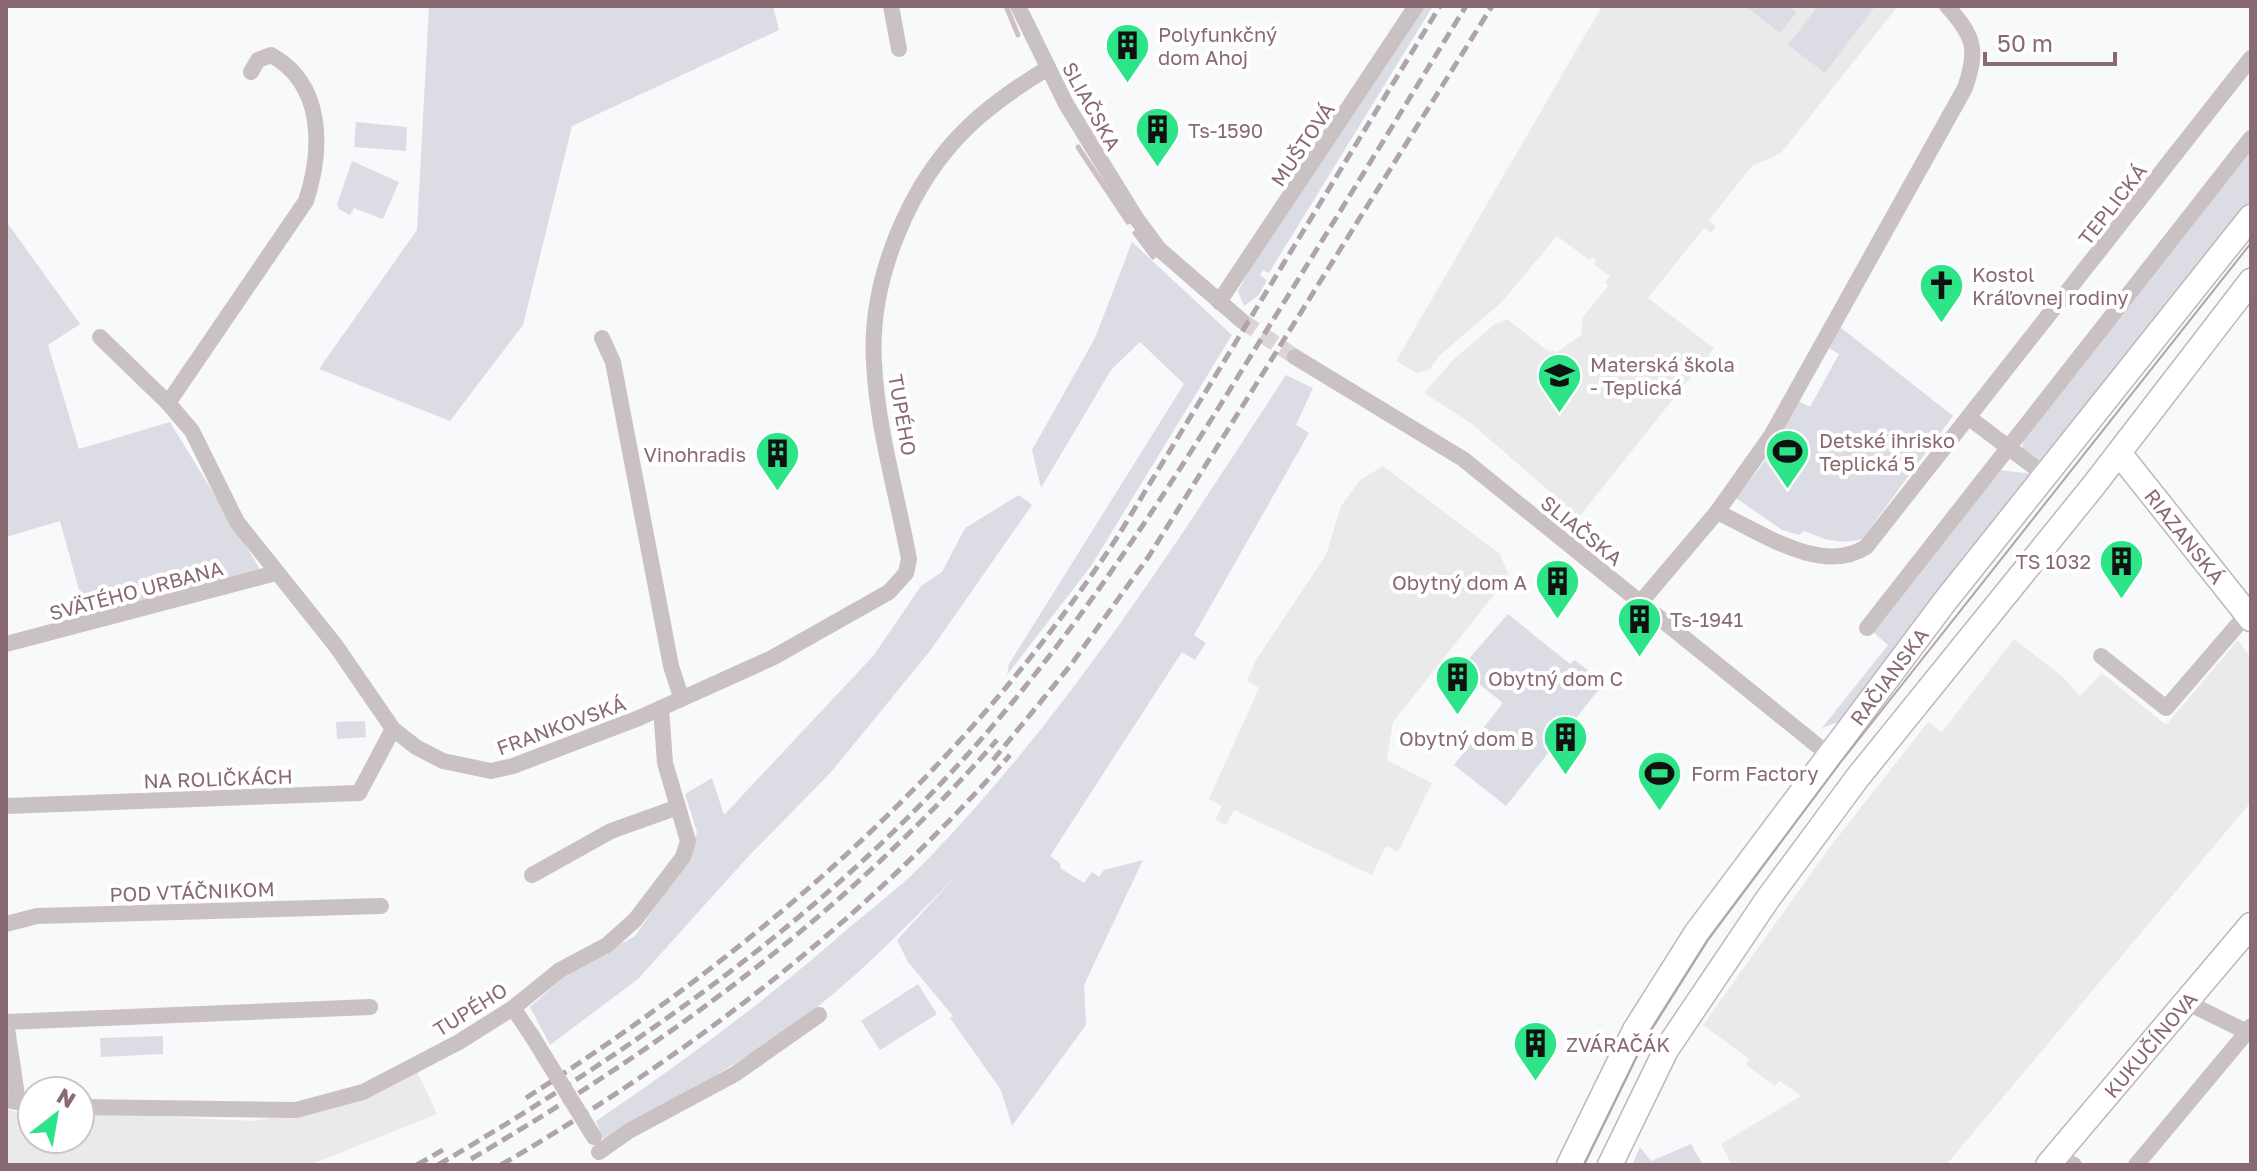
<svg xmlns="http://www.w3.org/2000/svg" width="2257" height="1171" font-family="'Golos Text',sans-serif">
	<rect width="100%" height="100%" fill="#f8f9fa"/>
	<g fill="#ebeaeb">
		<polygon points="1602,6 1898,6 1781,153 1752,166 1709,220 1716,227 1711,233 1704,228 1648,298 1714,348 1579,517 1472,424 1424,393 1453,360 1495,324 1507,319 1548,351 1557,352 1581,335 1583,317 1608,286 1605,283 1610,276 1594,264 1596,260 1592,257 1589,260 1557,236 1502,302 1440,355 1429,370 1417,373 1396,361"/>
		<polygon points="1383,466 1500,554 1509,576 1393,722 1387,760 1432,783 1398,852 1386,846 1372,875 1234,810 1226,825 1215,820 1222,806 1209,799 1259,688 1247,681 1256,660 1326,555 1341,506 1360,480"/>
		<polygon points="2014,639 2062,676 2080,696 2102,673 2166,725 2238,640 2251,658 2251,802 1946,1165 1732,1165 1721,1144 1801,1096 1780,1081 1775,1086 1746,1065 1749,1059 1703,1025 1830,847 1928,722 1942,732"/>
		<polygon points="417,1071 437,1114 310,1165 6,1165 6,1109 32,1116 32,1139 80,1139 80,1117 110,1114 252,1121 327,1109"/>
	</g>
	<g fill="#dcdde4">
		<polygon points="429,6 773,6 779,30 572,126 523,325 450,421 319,369 417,230"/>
		<polygon points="1422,6 1433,6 1269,273 1263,270 1260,275 1267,280 1259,295 1244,306 1238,291 1249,271"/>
		<polygon points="1745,6 1789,6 1797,12 1780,33"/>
		<polygon points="1818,6 1874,8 1825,73 1788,45"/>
		<polygon points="356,122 407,127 406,151 354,147"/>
		<polygon points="2251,148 2251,201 2041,465 2022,449 2023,441"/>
		<polygon points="352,161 399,182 383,219 354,208 350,215 339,209 337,205"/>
		<polygon points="6,221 80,324 48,345 79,449 170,422 260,569 86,615 60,521 6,537"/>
		<polygon points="1132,242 1232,335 1091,566 1007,675 1009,664 1184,384 1140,342 1111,370 1041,488 1032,450 1095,338"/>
		<path d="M1840,327L1953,416L1862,539C1839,545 1825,540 1804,531L1799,535L1782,530L1736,498L1782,439L1779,435L1798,401L1810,407L1839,354L1827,347Z"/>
		<path d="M1286,375L1313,388L1296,425L1309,433L1194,635L1206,643L1195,660L1182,652L1050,856L1061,864L1060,868L1084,883L1092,872L1099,877L1104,870L1143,860L1084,985L1086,1025L1012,1126L1001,1090L950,1018L953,1016L908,962L897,940L956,876C911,921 867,968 817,1007C751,1059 676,1098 603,1139L596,1121C685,1061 769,998 850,927C876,905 904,884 927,860C1068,714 1176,544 1286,375Z"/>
		<polygon points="1998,470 2034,474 1844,720 1822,728 1888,645 1872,631"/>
		<polygon points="1019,495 1032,505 930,651 832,771 746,859 638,979 550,1045 530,1007 564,977 635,936 689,858 697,832 685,794 712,778 724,815 874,655 921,586 942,572 965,528"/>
		<polygon points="1508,614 1570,664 1575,660 1604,683 1506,806 1454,765 1503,703 1460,669"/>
		<polygon points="365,721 366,737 337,739 336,722"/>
		<polygon points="918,984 937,1014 880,1050 861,1021"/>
		<polygon points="163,1036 163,1054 101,1057 100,1038"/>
		<polygon points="1691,1144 1703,1165 1632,1165 1640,1147 1651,1161"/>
	</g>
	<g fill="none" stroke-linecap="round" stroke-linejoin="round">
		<g stroke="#cebfc6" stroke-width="5">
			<polyline points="1006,6 1018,35"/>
			<polyline points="1078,147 1128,222"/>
			<polyline points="1135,233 1153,257"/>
		</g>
		<polyline stroke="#dcd5d8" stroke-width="16" stroke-dasharray="16 8" stroke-linecap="butt" points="1242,321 1295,357"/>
		<defs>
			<g id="secondary">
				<path id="s1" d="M2119,453L2251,619"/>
				<path id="s2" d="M1569,1165L1635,1030L1697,932L1946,600L2251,217"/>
				<polyline points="1610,1165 1666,1050 1767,900 1858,777 2094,485 2251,281"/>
				<path id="s3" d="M2048,1165L2251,925"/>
			</g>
		</defs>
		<use href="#secondary" stroke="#c0b6b9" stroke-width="27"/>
		<g stroke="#cac1c3" stroke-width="16">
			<polyline points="891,6 899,49"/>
			<polyline points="1018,6 1066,104 1136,218 1159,249 1242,321"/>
			<polyline points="1219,302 1416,6"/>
			<path d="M100,337L168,403L192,431L237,522L336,646L393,729L416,747L443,761L491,771L513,766L639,718L772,658L889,592L906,573L909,559C897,494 877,428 874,362C869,279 910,182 969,126C993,103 1020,85 1048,68"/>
			<polyline points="602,338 613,362 671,666 681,697"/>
			<polyline points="1295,357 1463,459 1829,755"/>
			<path d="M168,403L306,201C323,149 324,84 271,55L258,60L251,72"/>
			<polyline points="1976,423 2037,469"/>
			<path d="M1717,512C1759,531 1821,576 1866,547L2251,58"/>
			<path d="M1640,603L1717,512L1771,436L1965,88C1978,50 1975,37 1947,6"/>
			<polyline points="1867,628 2251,138"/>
			<polyline points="6,644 276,573"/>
			<polyline points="2101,656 2166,708 2247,614"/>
			<polyline points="6,806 359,793 393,729"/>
			<polyline points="532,875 611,831 678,807"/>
			<polyline points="6,924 37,916 381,906"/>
			<polyline points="2186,1002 2247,1032 2251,1026"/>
			<polyline points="513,1008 532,1036"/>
			<polyline points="6,1022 370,1007"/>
			<polyline points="6,1022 18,1102"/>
			<polyline points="6,1100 32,1105"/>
			<polyline points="80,1107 296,1110 363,1092 459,1042 513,1008 560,970 607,945 635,920 683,857 688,841 665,763 661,708"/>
			<polyline points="599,1152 629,1131 735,1074 819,1015"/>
			<polyline points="2055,1156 2074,1165"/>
			<polyline points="2136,1165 2247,1032"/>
		</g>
		<use href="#secondary" stroke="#fff" stroke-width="24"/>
		<polyline stroke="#b1a4a8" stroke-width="2" points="1584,1165 1645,1040 1708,940 1840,763 2251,243"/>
		<g stroke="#b1a4a8" stroke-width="5" stroke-dasharray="12 6" stroke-linecap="butt">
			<polyline points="993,760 1070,666 1149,556 1492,6"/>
			<path d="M526,1098C762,946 963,773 1118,536L1440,6"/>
			<path d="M471,1159C670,1042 844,915 997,740"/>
			<polyline points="417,1165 448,1147"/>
			<path d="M438,1165C622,1056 799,936 946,778C1067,649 1162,500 1255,349C1326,235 1396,120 1466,6"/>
			<path d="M501,1165C692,1053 863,922 1010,755"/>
		</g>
		<polyline stroke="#cac1c3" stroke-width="16" points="532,1036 594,1137"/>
	</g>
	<defs>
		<symbol id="building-pin" viewBox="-11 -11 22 30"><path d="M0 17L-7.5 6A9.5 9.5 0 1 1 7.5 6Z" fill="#2ee488" stroke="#fff"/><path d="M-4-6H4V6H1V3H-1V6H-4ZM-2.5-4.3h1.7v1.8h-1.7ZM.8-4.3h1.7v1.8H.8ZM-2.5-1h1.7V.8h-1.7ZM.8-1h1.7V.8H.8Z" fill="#111"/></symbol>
		<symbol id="church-pin" viewBox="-11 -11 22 30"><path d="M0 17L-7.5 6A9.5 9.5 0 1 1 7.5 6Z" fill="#2ee488" stroke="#fff"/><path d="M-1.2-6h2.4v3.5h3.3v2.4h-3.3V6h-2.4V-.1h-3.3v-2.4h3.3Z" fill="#111"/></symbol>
		<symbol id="school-pin" viewBox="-11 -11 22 30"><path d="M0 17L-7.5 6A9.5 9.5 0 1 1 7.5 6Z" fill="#2ee488" stroke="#fff"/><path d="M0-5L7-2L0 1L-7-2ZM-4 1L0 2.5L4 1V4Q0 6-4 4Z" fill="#111"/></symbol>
		<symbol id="stadium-pin" viewBox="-11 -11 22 30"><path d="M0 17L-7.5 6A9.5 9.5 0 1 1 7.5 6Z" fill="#2ee488" stroke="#fff"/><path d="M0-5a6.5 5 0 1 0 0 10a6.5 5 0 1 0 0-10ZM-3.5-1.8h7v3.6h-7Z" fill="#111"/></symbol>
	</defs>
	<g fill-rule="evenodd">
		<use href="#building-pin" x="1102" y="20" width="51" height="69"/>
		<use href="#building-pin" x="1132" y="104" width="51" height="69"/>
		<use href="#church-pin" x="1916" y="260" width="51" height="69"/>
		<use href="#school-pin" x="1534" y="350" width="51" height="69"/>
		<use href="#stadium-pin" x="1762" y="426" width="51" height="69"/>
		<use href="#building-pin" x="752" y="428" width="51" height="69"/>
		<use href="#building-pin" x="2096" y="536" width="51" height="69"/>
		<use href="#building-pin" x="1532" y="556" width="51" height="69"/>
		<use href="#building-pin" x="1614" y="594" width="51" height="69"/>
		<use href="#building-pin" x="1432" y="652" width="51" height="69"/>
		<use href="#building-pin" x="1540" y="712" width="51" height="69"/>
		<use href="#stadium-pin" x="1634" y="748" width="51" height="69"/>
		<use href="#building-pin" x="1510" y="1018" width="51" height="69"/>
	</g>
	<g text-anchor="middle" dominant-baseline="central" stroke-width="8" stroke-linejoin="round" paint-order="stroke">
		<g font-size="20" fill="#896972" stroke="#fff" text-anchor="start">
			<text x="1158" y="34">Polyfunkčný<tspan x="1158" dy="23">dom Ahoj</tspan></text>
			<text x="1188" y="130">Ts-1590</text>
			<text x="1972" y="274">Kostol<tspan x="1972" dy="23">Kráľovnej rodiny</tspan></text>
			<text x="1590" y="364">Materská škola<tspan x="1590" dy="23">- Teplická</tspan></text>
			<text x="1819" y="440">Detské ihrisko<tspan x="1819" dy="23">Teplická 5</tspan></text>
			<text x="746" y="454" text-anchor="end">Vinohradis</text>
			<text x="2091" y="561" text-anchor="end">TS 1032</text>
			<text x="1527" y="582" text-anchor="end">Obytný dom A</text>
			<text x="1670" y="619">Ts-1941</text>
			<text x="1488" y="678">Obytný dom C</text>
			<text x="1534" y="738" text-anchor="end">Obytný dom B</text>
			<text x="1691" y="773">Form Factory</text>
			<text x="1566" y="1044">ZVÁRAČÁK</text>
		</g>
		<g font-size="20" fill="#896972" stroke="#fff">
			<text transform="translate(1092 106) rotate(61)">SLIAČSKA</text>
			<text transform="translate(1302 144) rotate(-56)">MUŠTOVÁ</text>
			<text transform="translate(2112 204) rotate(-52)">TEPLICKÁ</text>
			<text transform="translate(903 415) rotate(80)">TUPÉHO</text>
			<text transform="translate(1582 530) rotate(39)">SLIAČSKA</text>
			<text stroke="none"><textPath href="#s1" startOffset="106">RIAZANSKÁ</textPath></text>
			<text transform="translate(136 590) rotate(-15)">SVÄTÉHO URBANA</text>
			<text stroke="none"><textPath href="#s2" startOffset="586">RAČIANSKA</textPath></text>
			<text transform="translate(561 725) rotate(-20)">FRANKOVSKÁ</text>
			<text transform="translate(218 778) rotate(-2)">NA ROLIČKÁCH</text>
			<text transform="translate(192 891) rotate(-2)">POD VTÁČNIKOM</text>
			<text transform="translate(470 1009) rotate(-32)">TUPÉHO</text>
			<text stroke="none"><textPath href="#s3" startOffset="158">KUKUČÍNOVA</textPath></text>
		</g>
	</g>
	<rect width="2257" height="1171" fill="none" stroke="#896972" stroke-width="16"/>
	<g transform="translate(56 1115) rotate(31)"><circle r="38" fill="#ffffff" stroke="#d0c3c7" stroke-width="2"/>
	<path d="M0-6L14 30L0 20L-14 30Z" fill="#2ee488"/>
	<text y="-12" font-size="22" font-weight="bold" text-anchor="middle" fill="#896972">N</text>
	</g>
	<path d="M1985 52v12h130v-12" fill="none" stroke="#896972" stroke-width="4"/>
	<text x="1997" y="52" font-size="24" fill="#896972" stroke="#ffffff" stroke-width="6" paint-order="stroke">50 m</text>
</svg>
